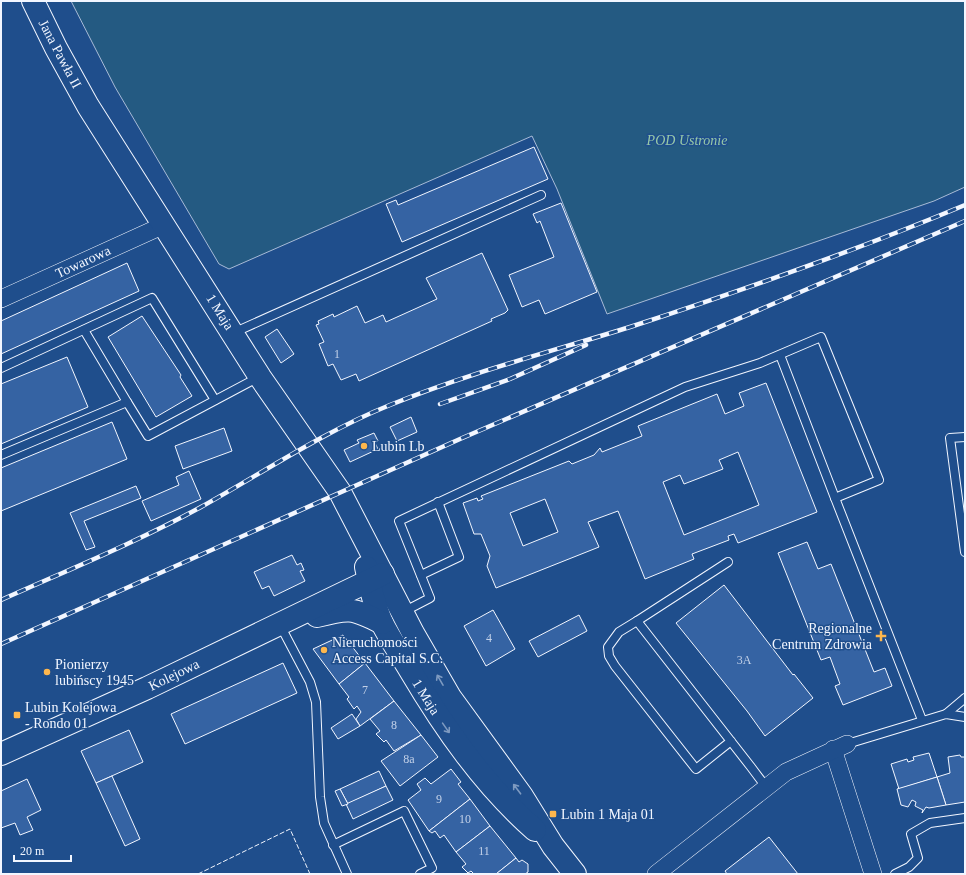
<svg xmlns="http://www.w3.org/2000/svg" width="966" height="875" font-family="'Times New Roman',serif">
	<rect width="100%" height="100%" fill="#1f4e8c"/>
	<polygon fill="#245a82" stroke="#a8bbd7" points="71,1 965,1 965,187 934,201 607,314 557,189 532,136 229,269 219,264 115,87"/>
	<g fill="#3563a3" stroke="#f2f6ff" fill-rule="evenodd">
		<polygon points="534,147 548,179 402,242 386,204 396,200 398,205"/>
		<polygon points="561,203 597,292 545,314 539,300 522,307 509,275 554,257 540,221 537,223 533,214"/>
		<polygon points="482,253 508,310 505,313 491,319 492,321 359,381 356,374 341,380 333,364 328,366 319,344 324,342 316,325 319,324 318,321 333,314 334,317 357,306 365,323 383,315 386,322 437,299 426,278"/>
		<polygon points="127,263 139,291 1,354 1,321"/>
		<polygon points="142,316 181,375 180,377 192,396 156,417 108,337"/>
		<polygon points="277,329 294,354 281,363 265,337"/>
		<polygon points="67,357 88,407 1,444 1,384"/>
		<path d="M766,383L817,512L738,543L734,534L728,536L729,540L692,554L694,559L645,579L618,511L588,522L599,547L496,588L487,566L490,556L481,534H474L463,503L477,498L478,501L483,499L481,496L569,461L572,464L594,455L600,448L602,452L642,436L638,426L717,394L725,414L744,406L739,393ZM738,452L759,505L684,535L663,482L680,475L684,484L723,469L719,460ZM545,499L558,532L523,546L510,513Z"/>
		<polygon points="411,417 417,432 397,441 390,427"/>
		<polygon points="112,422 127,459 1,511 1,468"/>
		<polygon points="224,428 232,451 183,469 175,446"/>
		<polygon points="374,433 378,441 375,443 378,449 350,462 344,450 359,443 357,440"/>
		<polygon points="189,471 201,499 151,521 142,501 179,485 176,477"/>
		<polygon points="136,486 141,498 84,521 95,547 86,550 70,513"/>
		<polygon points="807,542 818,569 831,564 874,672 885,668 892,686 843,705 835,686 840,684 830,657 821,660 778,553"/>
		<polygon points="292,555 297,565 301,563 304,570 300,571 305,581 274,596 269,586 262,589 254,572"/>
		<polygon points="724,585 793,675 794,674 813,698 765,736 747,711 676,623"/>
		<polygon points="493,610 515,649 486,666 464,626"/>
		<polygon points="579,615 587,631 538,657 529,641"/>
		<polygon points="343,635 365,663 339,684 313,649"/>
		<polygon points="283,663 297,693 185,744 171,714"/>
		<polygon points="365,663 394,701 360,726 356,719 361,712 357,706 354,709 347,699 349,697 339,684"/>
		<polygon points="394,701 421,735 394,751 386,740 384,742 376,734 380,731 370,719"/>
		<polygon points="352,714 360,726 338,739 331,728"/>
		<polygon points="129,730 143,762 96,783 81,751"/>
		<polygon points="421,735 438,757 400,786 381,761"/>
		<polygon points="929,753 937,777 899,789 891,764 907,759 908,762 914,760 913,757"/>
		<polygon points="960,755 961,757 965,757 965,802 946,805 937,777 950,773 948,757"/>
		<polygon points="451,769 461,782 458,784 470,799 429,831 408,800 421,790 417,784 425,778 431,784"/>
		<polygon points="379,771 386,786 348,804 340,789"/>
		<polygon points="112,776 140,839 125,846 96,783"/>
		<polygon points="937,777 946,805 929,808 926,807 922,813 923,810 915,806 916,802 912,800 908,807 901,805 897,789"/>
		<polygon points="27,779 41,810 27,817 33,830 20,835 15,823 1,828 1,791"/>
		<polygon points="386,786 393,800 353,819 346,804"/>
		<polygon points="340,789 348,804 342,806 335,791"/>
		<polygon points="470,799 490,826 456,852 444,835 440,838 435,831 432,833 429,831"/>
		<polygon points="490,826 516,858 496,874 474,874 471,871 468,873 462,867 466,864 456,852"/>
		<polygon points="769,837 798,874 727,874 725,871"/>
		<polygon points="516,858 519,862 522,860 528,864 528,872 525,874 496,874"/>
	</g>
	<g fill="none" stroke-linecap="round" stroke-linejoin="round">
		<defs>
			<g id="lane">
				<polyline points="84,330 127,402"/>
				<polyline points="233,333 541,195"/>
				<polyline points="1,368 152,298 215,400"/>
				<polyline points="965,437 950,438 965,552"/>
				<polyline points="1,455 127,402 148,436 259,377"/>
				<polyline points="835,498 922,720"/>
				<polyline points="421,575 459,557 438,502"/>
				<polyline points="403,612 430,598 399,521 685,387 760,363 821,337 879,480 835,498 780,355"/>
				<polyline points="637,621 728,562"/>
				<polyline points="280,625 310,682 316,702 320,797 324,823 347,874"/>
				<polyline points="946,714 965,698"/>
				<polyline points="731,741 696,769 615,666 609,656 608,647 619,632 637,621 751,767 766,787"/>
				<polyline points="847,744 946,714 965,717"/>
				<polyline points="333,845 404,811 432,868 420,874"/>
				<polyline points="895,874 909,867 918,858 911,834 930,823 965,818"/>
			</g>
			<g id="street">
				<polyline points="1,299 164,225"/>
				<polyline points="833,749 873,874"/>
				<polyline points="656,874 786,772 847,744"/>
			</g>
			<g id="secondary">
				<polyline points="33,1 56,48 88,106 260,377 340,492 413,633 450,697 522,796 553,846 575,874"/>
				<path d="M366,567C370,586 374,605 382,623C390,639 401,655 410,670C445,729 484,785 535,830"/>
				<path d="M317,616C348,608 352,607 382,623"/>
				<polyline points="1,754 147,688 383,574"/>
			</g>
		</defs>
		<use href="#lane" stroke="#f2f6ff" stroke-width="10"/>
		<use href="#street" stroke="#f2f6ff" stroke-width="18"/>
		<use href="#secondary" stroke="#f2f6ff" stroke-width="24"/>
		<use href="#lane" stroke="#1f4e8c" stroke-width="8"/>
		<use href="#street" stroke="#1f4e8c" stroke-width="17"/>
		<use href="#secondary" stroke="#1f4e8c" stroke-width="22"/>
		<defs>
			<g id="rail">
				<polyline points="440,404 510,379 586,345"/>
				<path d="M1,600C68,570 137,542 201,507C264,472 323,432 390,405C468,373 550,352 630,327C743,290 855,251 965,205"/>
				<polyline points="1,644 460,439 965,221"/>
			</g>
		</defs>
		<use href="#rail" stroke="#f2f6ff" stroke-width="4.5"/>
		<use href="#rail" stroke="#1f4e8c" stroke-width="3" stroke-dasharray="9" stroke-linecap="butt"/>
		<polyline stroke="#f2f6ff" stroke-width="1" stroke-dasharray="5 2" stroke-linecap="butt" points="198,874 290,829 310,874"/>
	</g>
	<defs><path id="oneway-shaft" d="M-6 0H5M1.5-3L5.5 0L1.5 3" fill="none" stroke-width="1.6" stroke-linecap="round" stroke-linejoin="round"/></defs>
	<g stroke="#7e9ac0">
		<use href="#oneway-shaft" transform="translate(440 680) rotate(-120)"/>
		<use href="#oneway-shaft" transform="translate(446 728) rotate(55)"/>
		<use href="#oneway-shaft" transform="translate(517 789) rotate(-127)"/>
	</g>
	<g fill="#ffb74d" stroke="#1f4e8c" stroke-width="1.5">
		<circle cx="364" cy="446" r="4"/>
		<path d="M879 630h4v4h4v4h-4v4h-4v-4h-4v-4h4z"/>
		<circle cx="324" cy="650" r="4"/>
		<circle cx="47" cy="672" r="4"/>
		<rect x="13" y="711" width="8" height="8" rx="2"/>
		<rect x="549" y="810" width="8" height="8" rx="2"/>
	</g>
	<g text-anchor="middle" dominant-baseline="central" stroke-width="3" stroke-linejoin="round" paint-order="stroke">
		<g font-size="12" fill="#c3d1e8">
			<text x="337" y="354">1</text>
			<text x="489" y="638">4</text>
			<text x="744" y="660">3A</text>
			<text x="365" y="690">7</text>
			<text x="394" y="725">8</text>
			<text x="409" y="759">8a</text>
			<text x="439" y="799">9</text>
			<text x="465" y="819">10</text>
			<text x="484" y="851">11</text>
		</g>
		<g font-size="14" fill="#f2f6ff" stroke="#1f4e8c">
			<text transform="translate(60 54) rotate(62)">Jana Pawła II</text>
			<text transform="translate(83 262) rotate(-25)">Towarowa</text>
			<text transform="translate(220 312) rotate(58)">1 Maja</text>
			<text transform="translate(174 675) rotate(-26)">Kolejowa</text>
			<text transform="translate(426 697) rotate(58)">1 Maja</text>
		</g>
		<g font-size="14" font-style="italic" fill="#97c8a6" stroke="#1f4e8c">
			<text x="687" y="140">POD Ustronie</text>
		</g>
		<g font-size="14" fill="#f2f6ff" stroke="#1f4e8c" text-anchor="start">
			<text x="372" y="446">Lubin Lb</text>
			<text x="872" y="628" text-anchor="end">Regionalne<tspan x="872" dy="16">Centrum Zdrowia</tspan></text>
			<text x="332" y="642">Nieruchomości<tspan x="332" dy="16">Access Capital S.C.</tspan></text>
			<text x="55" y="664">Pionierzy<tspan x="55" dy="16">lubińscy 1945</tspan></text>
			<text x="25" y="707">Lubin Kolejowa<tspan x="25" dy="16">- Rondo 01</tspan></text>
			<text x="561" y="814">Lubin 1 Maja 01</text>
		</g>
	</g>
	<rect width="966" height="875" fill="none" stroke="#f2f6ff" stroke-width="4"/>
	<path d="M14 855v6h57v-6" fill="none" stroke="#f2f6ff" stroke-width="2"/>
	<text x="20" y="855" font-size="12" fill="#f2f6ff" stroke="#1f4e8c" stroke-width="3" paint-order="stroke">20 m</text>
</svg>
